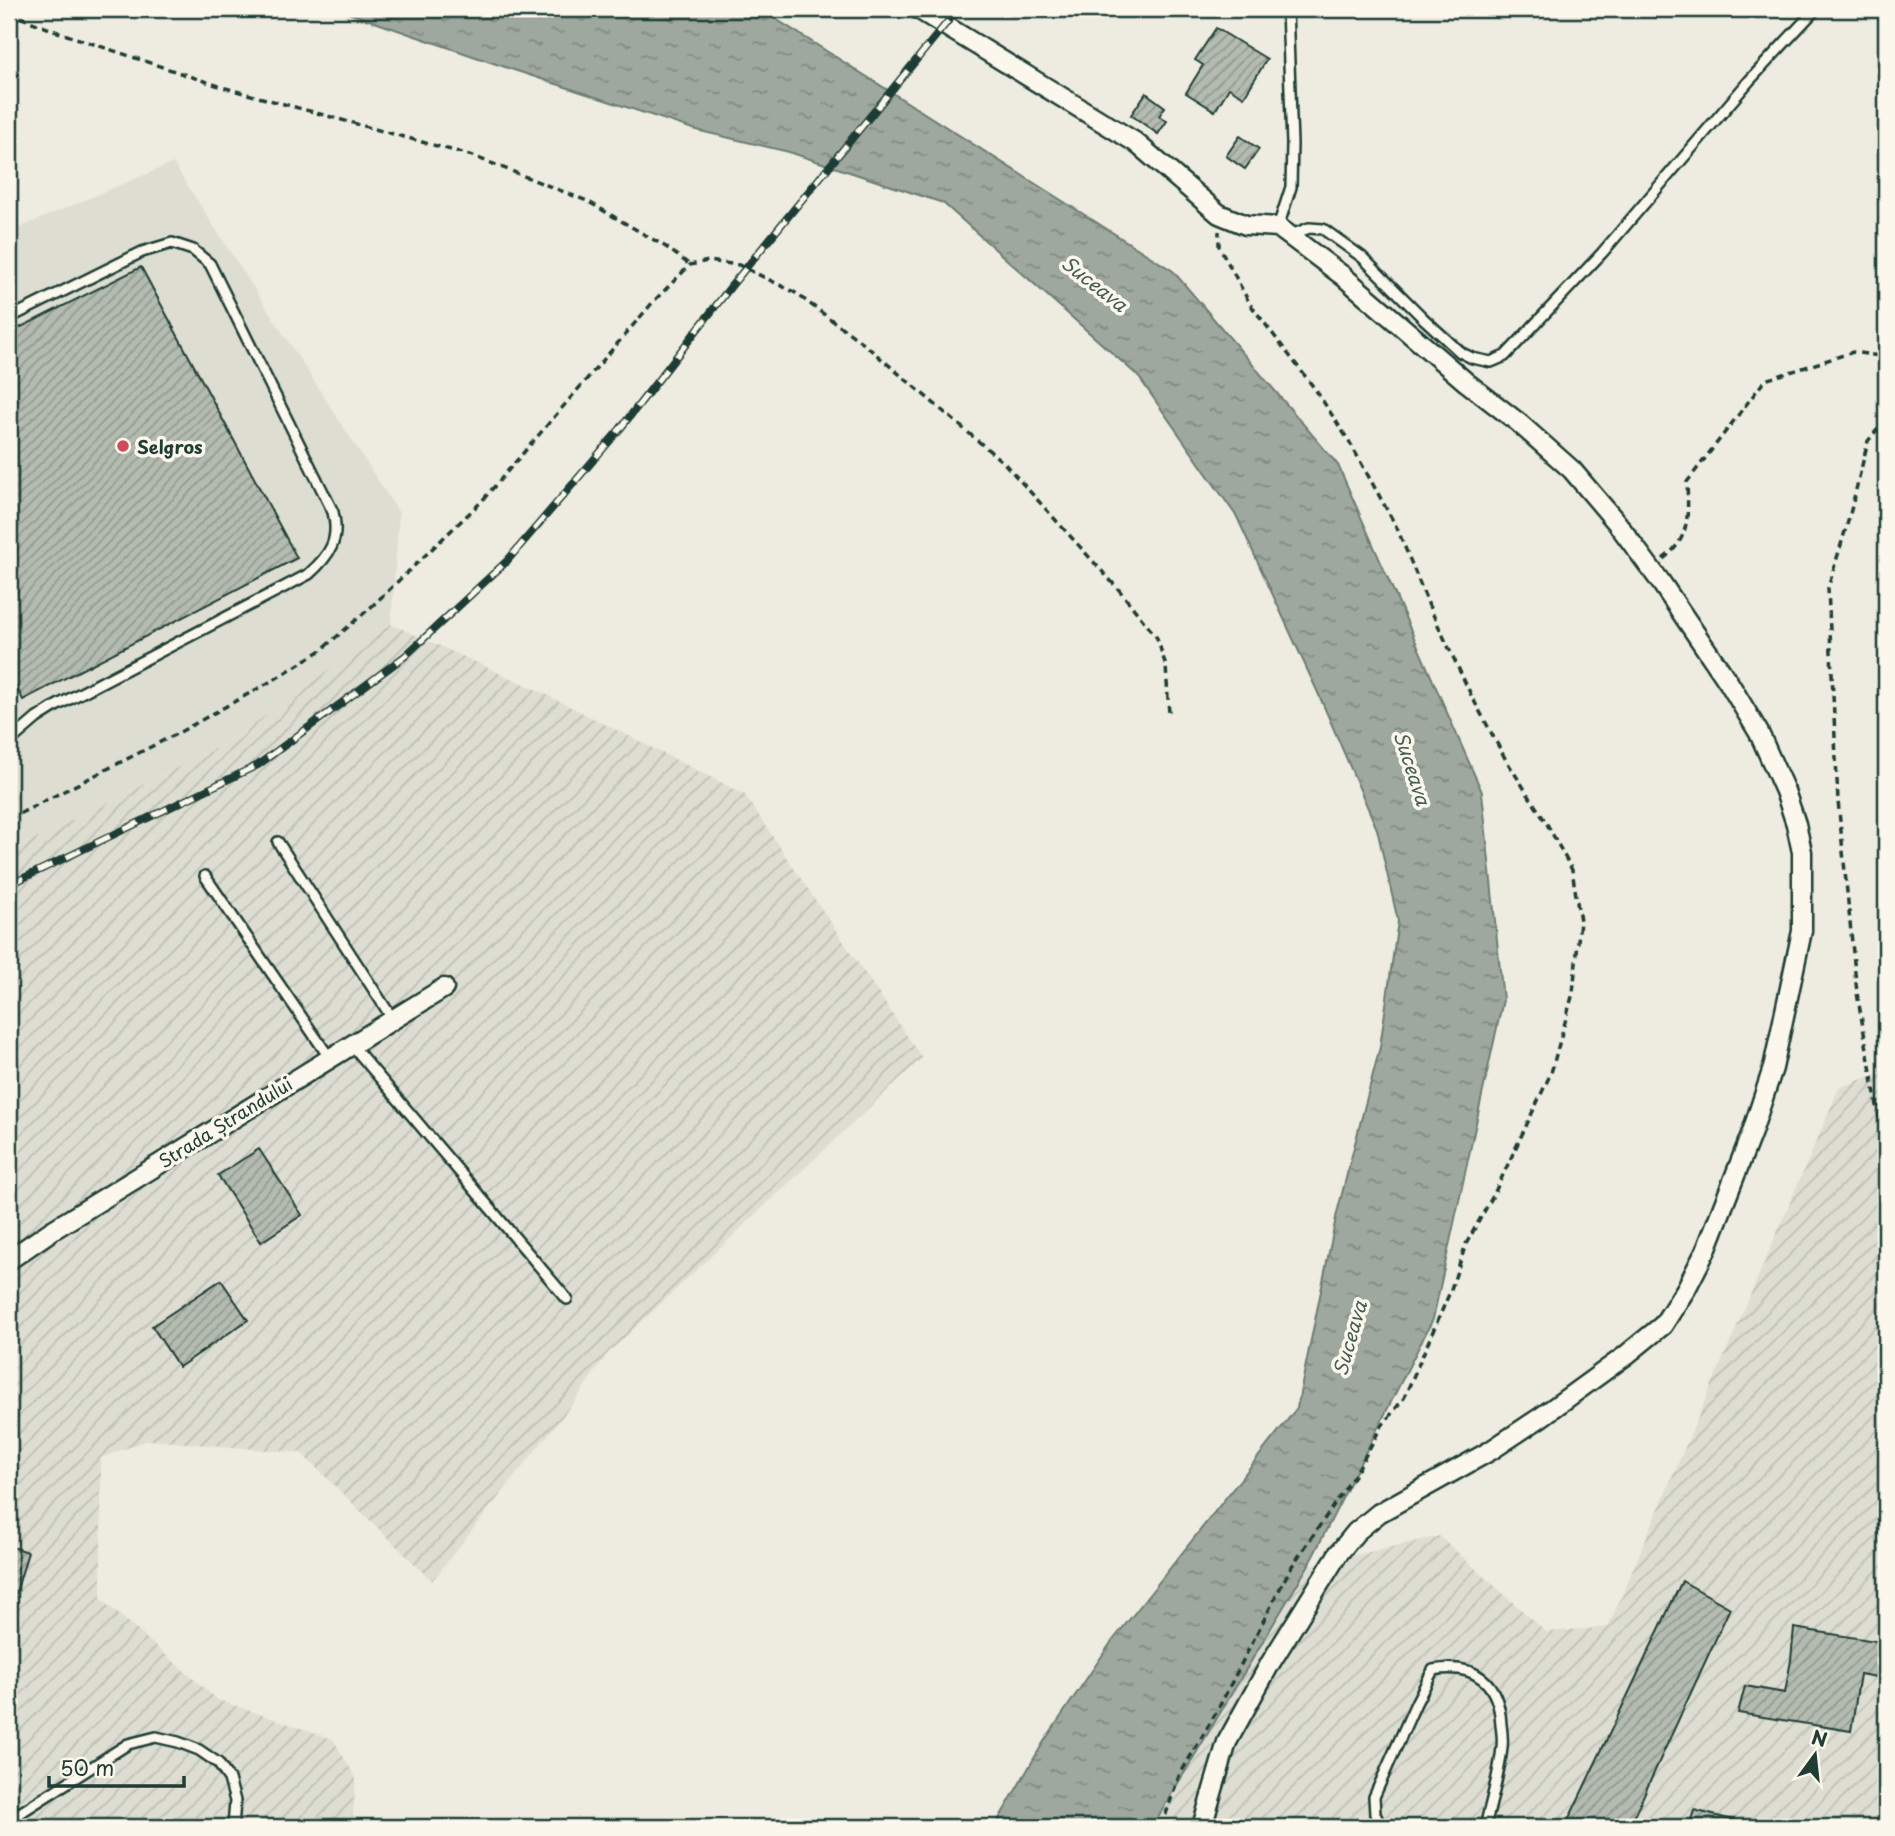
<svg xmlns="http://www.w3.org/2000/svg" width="1895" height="1836" font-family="'Playpen Sans',sans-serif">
	<defs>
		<pattern id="industrial-furrows" width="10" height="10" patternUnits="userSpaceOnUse" patternTransform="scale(1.75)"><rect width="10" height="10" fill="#ddddd2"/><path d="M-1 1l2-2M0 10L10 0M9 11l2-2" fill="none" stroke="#bdbfb5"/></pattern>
		<pattern id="water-ripples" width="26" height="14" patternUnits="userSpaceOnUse" patternTransform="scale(1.75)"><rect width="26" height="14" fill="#9fa89f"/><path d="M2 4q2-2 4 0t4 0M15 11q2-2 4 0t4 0" fill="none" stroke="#818a82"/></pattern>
		<pattern id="building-hatch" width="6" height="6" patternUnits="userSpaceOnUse" patternTransform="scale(1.75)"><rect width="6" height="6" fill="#b4bbb0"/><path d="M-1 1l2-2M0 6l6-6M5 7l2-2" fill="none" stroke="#929990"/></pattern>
	</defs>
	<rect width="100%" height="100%" fill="#eeece1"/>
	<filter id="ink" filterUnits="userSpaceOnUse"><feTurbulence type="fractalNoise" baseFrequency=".0143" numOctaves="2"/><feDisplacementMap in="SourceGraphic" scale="14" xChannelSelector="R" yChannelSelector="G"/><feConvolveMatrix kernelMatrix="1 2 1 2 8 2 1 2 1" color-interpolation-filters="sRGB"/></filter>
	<g filter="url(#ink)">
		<polygon fill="#ddddd2" points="173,163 399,513 391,624 232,740 9,852 9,232"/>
		<g fill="url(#industrial-furrows)">
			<polygon points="391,624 533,688 744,794 922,1058 607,1354 577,1398 432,1581 301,1453 148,1440 101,1458 101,1599 218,1700 333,1739 356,1778 352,1827 9,1827 9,852 232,740"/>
			<polygon points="1886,1070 1886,1827 1156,1827 1156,1820 1308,1566 1439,1536 1546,1632 1608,1627 1839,1088"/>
		</g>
		<polygon fill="url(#water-ripples)" stroke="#6c7d74" stroke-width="2" points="337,9 760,9 1173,271 1338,465 1482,792 1503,1000 1433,1319 1308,1566 1156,1820 1156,1827 996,1827 999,1819 1043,1743 1110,1644 1297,1408 1337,1213 1380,1047 1398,921 1377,829 1319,695 1237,517 1138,376 943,203 789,152 696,130 499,65"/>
		<g fill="url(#building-hatch)" stroke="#1f3d34" stroke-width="2">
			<polygon points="1216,28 1267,59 1244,97 1229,88 1215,111 1186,93 1203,65 1195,60"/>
			<polygon points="1146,93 1165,107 1159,116 1167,121 1158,134 1131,115"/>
			<polygon points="1240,136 1259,149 1245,169 1226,156"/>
			<polygon points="141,267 297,558 23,700 9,672 9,333"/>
			<polygon points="259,1149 302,1215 261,1242 218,1175"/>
			<polygon points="221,1280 248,1320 179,1367 152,1326"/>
			<polygon points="9,1546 28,1552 13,1603 9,1603"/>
			<polygon points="1682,1581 1730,1608 1629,1827 1565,1827"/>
			<polygon points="1794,1628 1882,1642 1876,1677 1860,1674 1851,1731 1738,1713 1745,1686 1785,1693 1791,1660"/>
			<polygon points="1694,1810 1740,1822 1739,1827 1689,1827"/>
		</g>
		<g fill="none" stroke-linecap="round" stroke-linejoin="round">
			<defs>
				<g id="lane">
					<polyline points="1278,227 1291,187 1292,144 1287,9"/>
					<polyline points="1289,236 1309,228 1323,229 1362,257 1424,319 1460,352 1472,358 1491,362 1505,356 1602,253 1749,81 1816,9"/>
					<path d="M9,318L142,252L172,243L193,250L210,264L333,512C340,540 330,555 309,574L56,706L37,718L9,742"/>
					<polyline points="278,842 392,1018"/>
					<polyline points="205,876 329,1057"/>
					<polyline points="352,1045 567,1299"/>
					<polyline points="9,1820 128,1744 156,1737 178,1742 199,1750 218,1763 229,1779 235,1801 233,1827"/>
					<path d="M1381,1827L1375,1814L1374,1797L1416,1703L1433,1670C1476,1663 1499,1682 1501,1725C1502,1732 1503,1740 1502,1747C1500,1772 1491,1802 1485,1827"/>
				</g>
				<g id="street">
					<polyline points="918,9 1135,142 1219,214 1246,225 1278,227 1343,276 1466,382 1519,423 1572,470 1617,523 1660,581 1729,683 1759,733 1785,791 1796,824 1802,852 1802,931 1773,1068 1752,1132 1706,1250 1686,1289 1663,1325 1625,1356 1541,1417 1490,1451 1379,1513 1356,1532 1338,1554 1271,1662 1227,1742 1204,1820 1205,1827"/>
					<polyline points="9,1260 51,1231 444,988"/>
				</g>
			</defs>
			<use href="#lane" stroke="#1f3d34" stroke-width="14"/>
			<use href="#street" stroke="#1f3d34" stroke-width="23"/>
			<g stroke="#1f3d34" stroke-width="3.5" stroke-dasharray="7 5" stroke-linecap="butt">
				<polyline points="9,13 55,31 222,87 473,156 587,201 666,247 690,265"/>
				<polyline points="1886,419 1868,441 1849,518 1828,588 1838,801 1857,993 1886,1156"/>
				<path d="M1663,559C1691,538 1688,514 1687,482L1765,380L1853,352L1886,357"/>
				<polyline points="9,819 180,732 275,679 320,651 370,608 481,502 654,301 690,265 708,261 739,265 794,292 864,344 1004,463 1120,591 1157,638 1166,666 1169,714"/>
				<polyline points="1166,1827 1165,1817 1179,1776 1217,1711 1290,1569 1357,1471 1381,1427 1404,1398 1450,1292 1466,1244 1494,1194 1551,1073 1573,993 1580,921 1572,870 1547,824 1506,760 1472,697 1429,606 1397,528 1349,441 1315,389 1250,304 1219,246 1219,231"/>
			</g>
			<use href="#lane" stroke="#fbf7ec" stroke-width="9"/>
			<use href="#street" stroke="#fbf7ec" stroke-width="18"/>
			<defs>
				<polyline id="rail" points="9,885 258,765 405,656 507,561 620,429 732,285 958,9"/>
			</defs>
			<use href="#rail" stroke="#1f3d34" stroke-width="8"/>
			<use href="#rail" stroke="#fbf7ec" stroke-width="5" stroke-dasharray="16" stroke-linecap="butt"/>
		</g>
	</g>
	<circle fill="#d1495b" stroke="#fbf7ec" stroke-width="2.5" cx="123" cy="446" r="7"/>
	<g text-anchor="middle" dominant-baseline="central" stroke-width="7" stroke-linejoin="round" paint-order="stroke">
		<g font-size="18" font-weight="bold" fill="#1f3d34" stroke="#fbf7ec" text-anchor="start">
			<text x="137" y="446">Selgros</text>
		</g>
		<g font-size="18" fill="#1f3d34" stroke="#fbf7ec">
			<text transform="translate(225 1122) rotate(-32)">Strada Ștrandului</text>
		</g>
		<g font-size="19" font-style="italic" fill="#455d54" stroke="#fbf7ec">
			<text transform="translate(1095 283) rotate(38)">Suceava</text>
			<text transform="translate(1413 768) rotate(72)">Suceava</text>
			<text transform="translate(1349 1338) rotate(-74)">Suceava</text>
		</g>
	</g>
	<rect width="1895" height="1836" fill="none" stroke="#fbf7ec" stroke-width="35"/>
	<rect x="18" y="18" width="1860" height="1801" fill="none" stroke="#1f3d34" stroke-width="2.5" filter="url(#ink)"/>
	<g transform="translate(1815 1755) rotate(15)" stroke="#fbf7ec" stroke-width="5" paint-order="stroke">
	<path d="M0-5L12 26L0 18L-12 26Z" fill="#1f3d34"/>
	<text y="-10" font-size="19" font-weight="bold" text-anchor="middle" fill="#1f3d34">N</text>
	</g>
	<path d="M49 1776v10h135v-10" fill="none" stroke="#1f3d34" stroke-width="3.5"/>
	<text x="60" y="1776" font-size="21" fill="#1f3d34" stroke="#fbf7ec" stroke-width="5" paint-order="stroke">50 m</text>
</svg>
